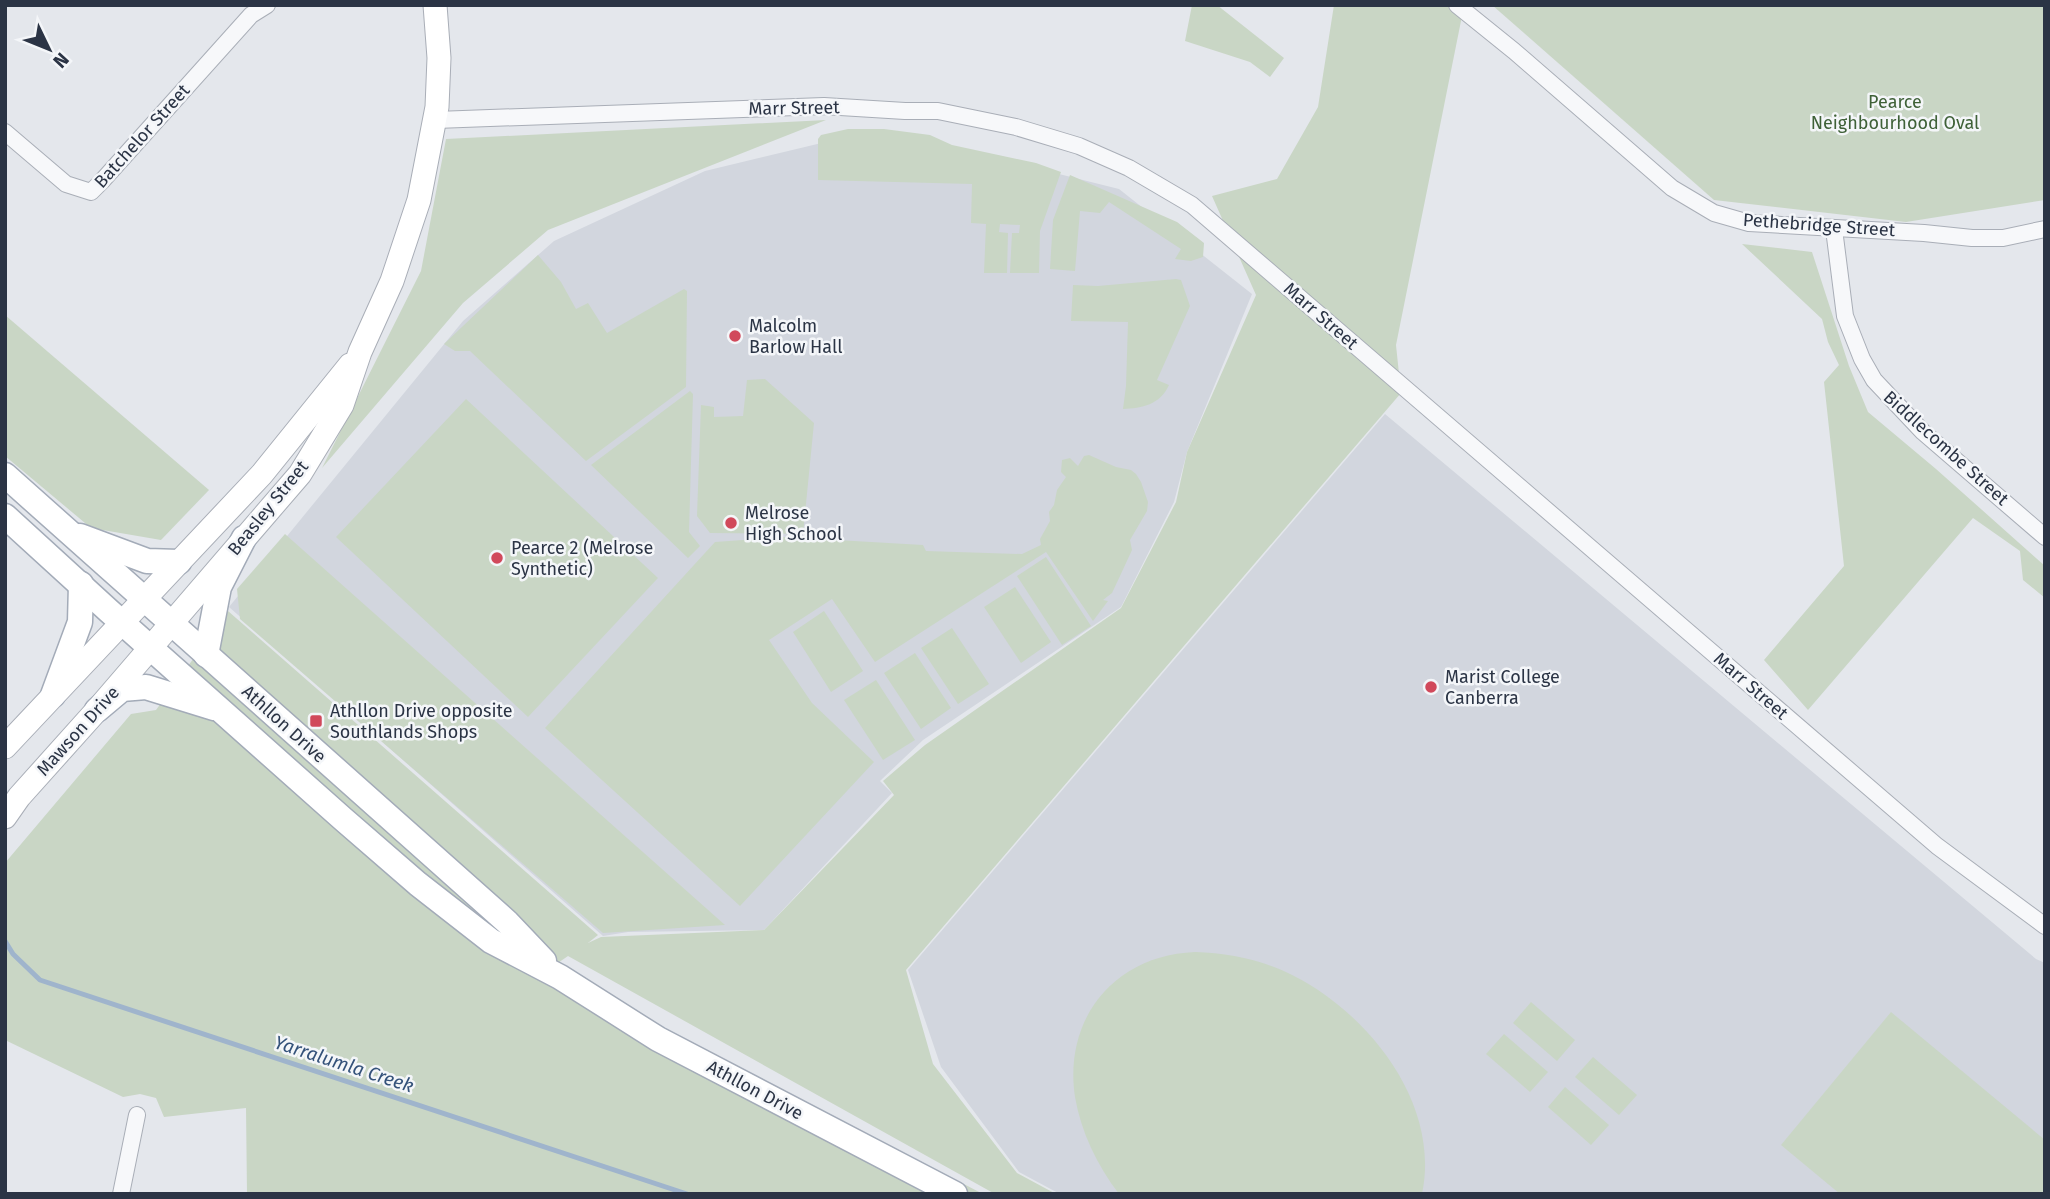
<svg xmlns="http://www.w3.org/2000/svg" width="2050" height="1199" font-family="'Fira Sans',sans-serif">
	<rect width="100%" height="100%" fill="#e4e7ec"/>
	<g fill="#d2d6de">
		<polygon points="880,129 1119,189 1252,294 1187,452 1174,502 1121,607 923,740 880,781 892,793 764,930 628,932 603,936 229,607 463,321 554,241 705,171"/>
		<polygon points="1385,414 2036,959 2045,963 2045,1194 1060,1194 1019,1172 941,1067 908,970"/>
	</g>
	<g fill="#c9d6c5">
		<polygon points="1192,5 1217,5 1284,58 1270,77 1250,62 1185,41"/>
		<polygon points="1334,5 1447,5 1462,16 1396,345 1401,393 906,970 933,1064 1017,1173 1056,1194 995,1194 568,956 555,965 625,1008 983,1194 247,1194 246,1108 164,1117 156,1098 140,1094 123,1097 5,1040 5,863 131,714 156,710 228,611 598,935 588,943 601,937 764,930 894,795 883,781 925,745 1121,608 1176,502 1187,452 1256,295 1212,196 1277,179 1318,107"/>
		<polygon points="1492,5 2045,5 2045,200 1906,222 1714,200"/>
		<polygon points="826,120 548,230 463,303 322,468 421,271 446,139"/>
		<polygon points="848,129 884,129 930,135 952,145 1036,163 1061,172 1040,231 1039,273 1010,273 1012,233 1019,233 1020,225 1000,224 999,232 1008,233 1007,273 984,273 986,224 971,223 972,184 818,180 818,139 821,135"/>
		<polygon points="1070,175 1177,222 1204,243 1203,257 1191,261 1175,259 1181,249 1109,202 1100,213 1080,211 1075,271 1050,269 1053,220"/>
		<polygon points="1742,244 1812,252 1849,366 1868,412 1936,469 2045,566 2045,598 2023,580 2020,551 1973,518 1808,710 1764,660 1844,566 1824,382 1839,365 1828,342 1822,319"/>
		<polygon points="538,255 561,282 576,309 588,303 607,333 684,289 687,291 686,387 586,461 470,351 455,351 444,344"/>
		<path d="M1176,279L1181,280L1190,306L1157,380L1169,385C1160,405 1142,408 1123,409L1126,386L1128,322L1071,321L1073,285L1098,286Z"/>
		<polygon points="5,315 209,490 161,540 91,528 5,456"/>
		<polygon points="765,379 814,423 803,534 710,533 697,516 701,405 714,407 714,417 743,416 747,380"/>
		<polygon points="690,391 693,394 689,532 700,546 688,558 591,465"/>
		<polygon points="466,399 658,578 528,717 336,537"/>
		<polygon points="1089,455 1116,467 1131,470 1136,474 1141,482 1148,502 1147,511 1130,540 1132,550 1120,576 1112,593 1103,600 1108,601 1093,621 1046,552 875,662 832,599 769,640 812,703 874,762 740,906 545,728 715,542 785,537 923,545 926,551 1022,554 1041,545 1040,539 1050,521 1049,512 1054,505 1057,490 1066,477 1061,472 1062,460 1070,458 1078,466 1084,456"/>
		<polygon points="285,534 725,925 603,933 240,619 237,589"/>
		<polygon points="1046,557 1091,626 1062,645 1017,576"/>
		<polygon points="1015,587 1051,642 1021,663 984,607"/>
		<polygon points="824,611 863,671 831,692 793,632"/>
		<polygon points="952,628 989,684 958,704 921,648"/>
		<polygon points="915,653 951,708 921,729 884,673"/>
		<polygon points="876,680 915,740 883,760 844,700"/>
		<path d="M1195,952C1230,953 1263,960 1294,976C1369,1014 1441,1104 1422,1194H1119C1097,1165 1081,1132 1075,1097C1063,1017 1116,955 1195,952Z"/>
		<polygon points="1531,1002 1575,1040 1557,1061 1513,1023"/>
		<polygon points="1891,1012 2045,1140 2045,1194 1840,1194 1781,1145"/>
		<polygon points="1504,1034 1548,1072 1530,1092 1486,1054"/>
		<polygon points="1593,1057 1637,1095 1619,1115 1575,1077"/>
		<polygon points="1565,1087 1609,1125 1591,1145 1548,1107"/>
	</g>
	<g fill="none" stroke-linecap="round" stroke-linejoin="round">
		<polyline stroke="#9fb4cc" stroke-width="5" points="5,941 13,954 40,980 687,1194"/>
		<defs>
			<g id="street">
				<polyline points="1457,5 1514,51 1672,188 1714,213 1749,223 1924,233 1972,238 2003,238 2045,229"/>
				<polyline points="436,120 824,106 905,111 938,111 1016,127 1079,146 1129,168 1192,205 1937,846 2045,926"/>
				<polyline points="5,132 66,184 91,192 102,181 251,15 267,5"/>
				<polyline points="1834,229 1845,316 1862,359 1874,380 1923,432 2045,537"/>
				<polyline points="121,1194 137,1115"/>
			</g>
			<g id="secondary">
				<polyline points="5,747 262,474 350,365"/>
				<polyline points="5,817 19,797 97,710 300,474 342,405 360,352 392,281 419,200 437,107 439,58 435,5"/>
			</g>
			<g id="primary">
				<polyline points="5,475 507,922 544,961"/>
				<polyline points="5,516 109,611 343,819 418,884 491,941 560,977 658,1039 955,1194"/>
				<polyline points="80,536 147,561 179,562"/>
				<polyline points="206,655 219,587 244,538"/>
				<polyline points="53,695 80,622 81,584"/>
				<polyline points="97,710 122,689 146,687 214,708"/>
			</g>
		</defs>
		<use href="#street" stroke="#a9aeb7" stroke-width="18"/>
		<use href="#secondary" stroke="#a9aeb7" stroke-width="25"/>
		<use href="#primary" stroke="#a3abb8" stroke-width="27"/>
		<use href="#street" stroke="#f7f8fa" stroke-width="16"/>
		<use href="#secondary" stroke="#fff" stroke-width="23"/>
		<use href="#primary" stroke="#fff" stroke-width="24"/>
	</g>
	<g fill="#d1495b" stroke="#f4f6f9" stroke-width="2.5">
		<circle cx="735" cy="336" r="7"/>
		<circle cx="731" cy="523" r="7"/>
		<circle cx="497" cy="558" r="7"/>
		<circle cx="1431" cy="687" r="7"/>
		<rect x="309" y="714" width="14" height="14" rx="3.5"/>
	</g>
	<g text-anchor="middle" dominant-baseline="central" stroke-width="5" stroke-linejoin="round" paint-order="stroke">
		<g font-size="18" fill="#3f6138" stroke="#f4f6f9">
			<text x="1895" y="102">Pearce<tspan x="1895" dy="21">Neighbourhood Oval</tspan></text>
		</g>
		<g font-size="18" fill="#2b3445" stroke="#f4f6f9">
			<text transform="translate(794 108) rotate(-1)">Marr Street</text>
			<text transform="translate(142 136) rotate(-48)">Batchelor Street</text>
			<text transform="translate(1819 225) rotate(4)">Pethebridge Street</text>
			<text transform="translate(1321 316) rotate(41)">Marr Street</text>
			<text transform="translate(1946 448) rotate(42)">Biddlecombe Street</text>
			<text transform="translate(268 508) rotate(-51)">Beasley Street</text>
			<text transform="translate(1751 686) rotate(41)">Marr Street</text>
			<text transform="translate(284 724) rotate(42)">Athllon Drive</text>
			<text transform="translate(78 731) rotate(-48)">Mawson Drive</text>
			<text transform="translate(755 1090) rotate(28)">Athllon Drive</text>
		</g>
		<g font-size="18" fill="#2b3445" stroke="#f4f6f9" text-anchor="start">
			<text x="749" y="326">Malcolm<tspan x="749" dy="21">Barlow Hall</tspan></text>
			<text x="745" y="513">Melrose<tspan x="745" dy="21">High School</tspan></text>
			<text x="511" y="548">Pearce 2 (Melrose<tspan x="511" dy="21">Synthetic)</tspan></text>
			<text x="1445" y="677">Marist College<tspan x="1445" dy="21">Canberra</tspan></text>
			<text x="330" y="711">Athllon Drive opposite<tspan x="330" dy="21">Southlands Shops</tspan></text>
		</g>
		<g font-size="19" font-style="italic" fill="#34527a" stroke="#f4f6f9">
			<text transform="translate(344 1064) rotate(18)">Yarralumla Creek</text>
		</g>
	</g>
	<rect width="2050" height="1199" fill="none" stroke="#2b3445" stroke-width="14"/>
	<g transform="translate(49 49) rotate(133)" stroke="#f4f6f9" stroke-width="5" paint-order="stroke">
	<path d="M0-5L12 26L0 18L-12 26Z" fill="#2b3445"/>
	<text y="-10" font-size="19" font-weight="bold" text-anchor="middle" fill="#2b3445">N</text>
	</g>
</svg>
